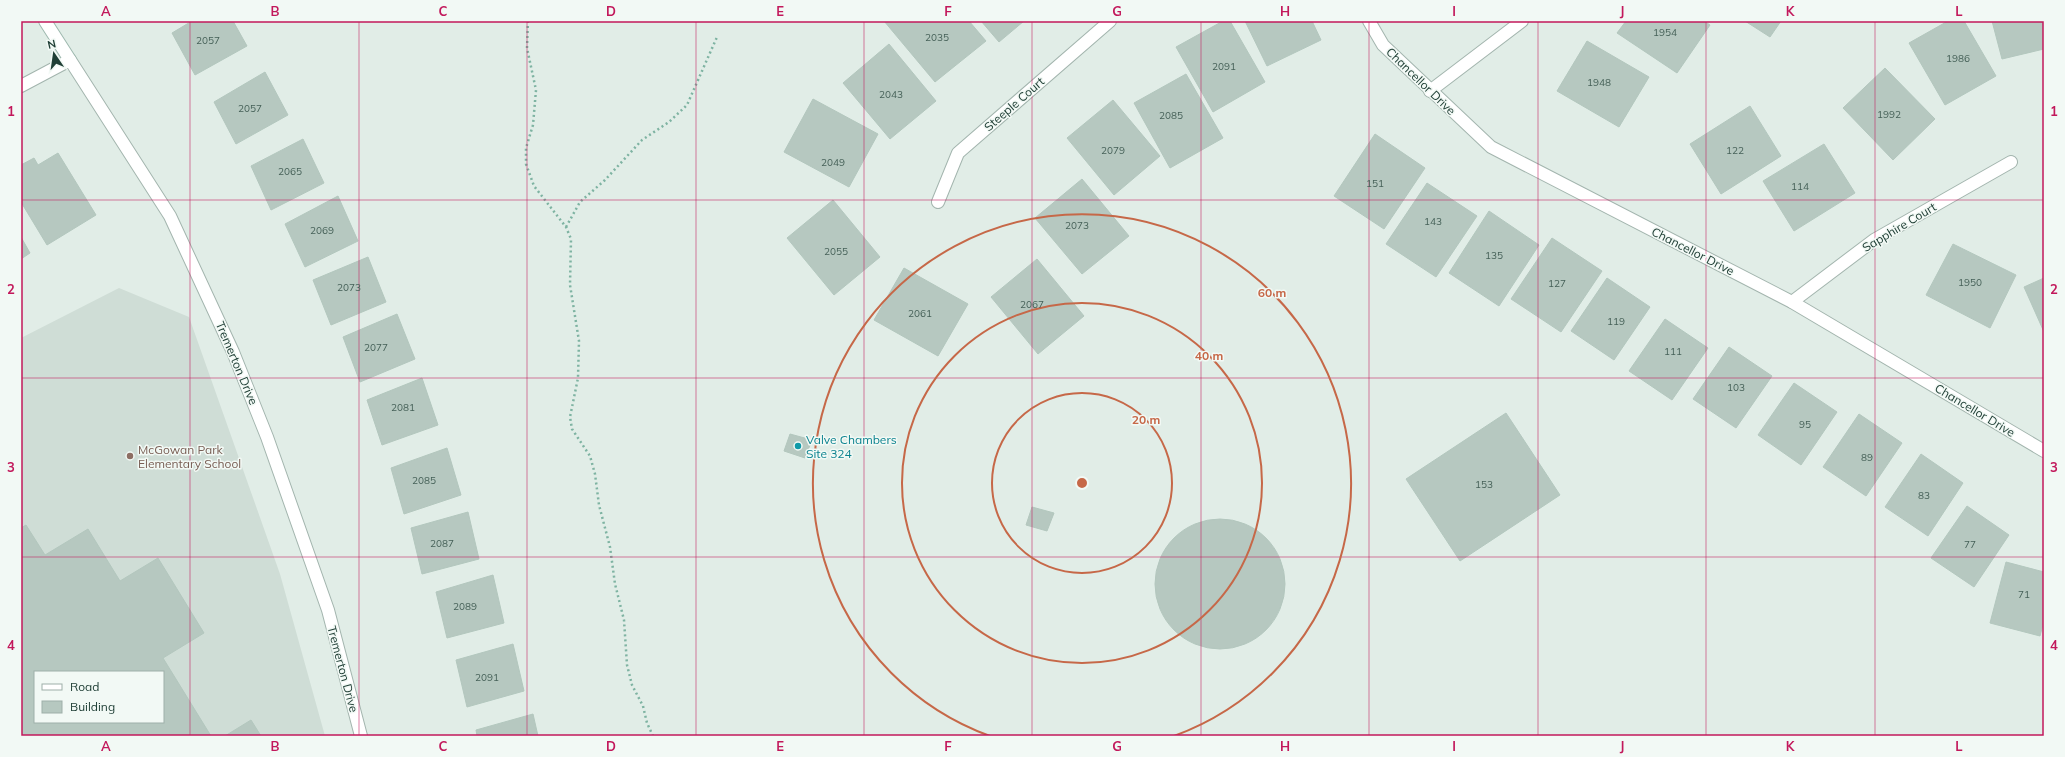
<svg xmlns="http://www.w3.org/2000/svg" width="2065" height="757" font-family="Mulish,sans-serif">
	<rect width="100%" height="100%" fill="#e1ede7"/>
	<path fill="#cfddd6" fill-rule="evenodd" d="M119,288L189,317L280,574L325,736H21V338ZM35,672H163V722H35Z"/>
	<g fill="#b6c8c0" stroke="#b3c7be" fill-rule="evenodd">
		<polygon points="192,21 233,21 247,46 195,75 172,33"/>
		<polygon points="884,21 969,21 986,41 935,82"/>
		<polygon points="981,21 1024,21 999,42"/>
		<polygon points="1223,21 1230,21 1265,82 1213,112 1176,47"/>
		<polygon points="1245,21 1312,21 1321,40 1267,66"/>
		<polygon points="1626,21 1704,21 1710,25 1677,73 1617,33"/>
		<polygon points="1745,21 1781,21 1770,37"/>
		<polygon points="1948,21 1964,21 1996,76 1945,105 1909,43"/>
		<polygon points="1992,21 2044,21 2044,49 2002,59"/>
		<polygon points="1587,41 1649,77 1619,127 1557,91"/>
		<polygon points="889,44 936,101 890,139 843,83"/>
		<polygon points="1885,68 1935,119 1893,160 1843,108"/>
		<polygon points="265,72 288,115 236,144 214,102"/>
		<polygon points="1186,74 1223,138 1170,168 1134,103"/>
		<polygon points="813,99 878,134 849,187 784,152"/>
		<polygon points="1113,100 1160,156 1114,195 1067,138"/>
		<polygon points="1750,106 1781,156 1721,194 1690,144"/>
		<polygon points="1375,134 1425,168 1384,229 1334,196"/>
		<polygon points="303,139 324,183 271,210 251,166"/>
		<polygon points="1824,144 1855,193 1794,231 1763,181"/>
		<polygon points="58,153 96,215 47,245 21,202 21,165 34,158 38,165"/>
		<polygon points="1082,179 1129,236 1082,274 1035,218"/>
		<polygon points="1427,183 1477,216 1436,277 1386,244"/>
		<polygon points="338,196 358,241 305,267 285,224"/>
		<polygon points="833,200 880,257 834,295 787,238"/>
		<polygon points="1489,211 1539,245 1499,306 1449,273"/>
		<polygon points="21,237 30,253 21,259"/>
		<polygon points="1552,238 1602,271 1561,332 1511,299"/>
		<polygon points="1953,244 2016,275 1990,328 1926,295"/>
		<polygon points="368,257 386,302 331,325 313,280"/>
		<polygon points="1037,259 1084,316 1038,354 991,297"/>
		<polygon points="904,268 968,304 938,356 874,320"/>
		<polygon points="1607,278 1650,307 1614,360 1571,331"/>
		<polygon points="2044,278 2044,332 2024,287"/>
		<polygon points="397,314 415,359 360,382 343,337"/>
		<polygon points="1665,319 1708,348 1672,400 1629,371"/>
		<polygon points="1729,347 1772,376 1736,428 1693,399"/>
		<polygon points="422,378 438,425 382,445 367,400"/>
		<polygon points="1794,383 1837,412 1801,465 1758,435"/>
		<polygon points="1506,413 1560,495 1460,561 1406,479"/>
		<polygon points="1859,414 1902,443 1866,496 1823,467"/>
		<polygon points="790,434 812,440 805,458 784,451"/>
		<polygon points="447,448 461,495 404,514 391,468"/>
		<polygon points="1921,454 1963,483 1928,536 1885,507"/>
		<polygon points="1967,506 2009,535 1974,587 1931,558"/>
		<polygon points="1032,507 1054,513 1047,531 1026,525"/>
		<polygon points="468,512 479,559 422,574 411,528"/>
		<circle cx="1220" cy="584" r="65"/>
		<path d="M26,525L45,555L88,529L120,581L158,558L204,633L163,658L211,736H21V528ZM35,672H163V722H35Z"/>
		<polygon points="2006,562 2044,572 2044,621 2040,636 1990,623"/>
		<polygon points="493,575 504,623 447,638 436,592"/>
		<polygon points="513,644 524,691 467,707 456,660"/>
		<polygon points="533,714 538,736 477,736 476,730"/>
		<polygon points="251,720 261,736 225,736"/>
	</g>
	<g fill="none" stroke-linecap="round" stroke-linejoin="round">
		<defs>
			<g id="street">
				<polyline points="1369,21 1383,45 1491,147 1792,302 2044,451"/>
				<polyline points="21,86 70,60 170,216 233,352 267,437 328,610 361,736"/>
				<polyline points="1430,91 1522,21"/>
				<polyline points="938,202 958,153 1110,21"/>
				<polyline points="1792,302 1874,240 2011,162"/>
			</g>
			<polyline id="secondary" points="45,21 70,60"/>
		</defs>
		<use href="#street" stroke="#a3b5ae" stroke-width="14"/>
		<use href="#secondary" stroke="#9eb9af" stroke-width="14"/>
		<g stroke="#7eb3a2" stroke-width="2.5" stroke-dasharray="2 3" stroke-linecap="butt">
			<polyline points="528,21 527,48 536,90 533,125 526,148 526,164 534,186 566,227 571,239 570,285 579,341 578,378 570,417 572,429 590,456 595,474 599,505 610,547 615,584 624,620 627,665 632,685 643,706 647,723 653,736"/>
			<polyline points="566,227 580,202 605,180 642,140 669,122 687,105 717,37"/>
		</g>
		<use href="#street" stroke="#fff" stroke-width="12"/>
		<use href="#secondary" stroke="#fff" stroke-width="12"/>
	</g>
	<path fill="none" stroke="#c2185b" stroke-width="1" stroke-opacity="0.55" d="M190,21V736M359,21V736M527,21V736M696,21V736M864,21V736M1032,21V736M1201,21V736M1369,21V736M1538,21V736M1706,21V736M1875,21V736M21,200H2044M21,378H2044M21,557H2044"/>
	<g fill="none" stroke="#c66848" stroke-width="2">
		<circle cx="1082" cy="483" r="90"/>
		<circle cx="1082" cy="483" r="180"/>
		<path d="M990 736A269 269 0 1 1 1174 736"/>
	</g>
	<circle fill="#0f9aa8" stroke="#f2f9f5" stroke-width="1.5" cx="798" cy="446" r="4"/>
	<circle fill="#8d6e63" stroke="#f2f9f5" stroke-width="1.5" cx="130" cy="456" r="4"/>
	<g text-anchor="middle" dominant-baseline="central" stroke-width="3" stroke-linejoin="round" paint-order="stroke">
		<g font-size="10" fill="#466158">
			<text x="1665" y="32">1954</text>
			<text x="937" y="37">2035</text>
			<text x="208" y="40">2057</text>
			<text x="1958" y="58">1986</text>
			<text x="1224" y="66">2091</text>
			<text x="1599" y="82">1948</text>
			<text x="891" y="94">2043</text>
			<text x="250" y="108">2057</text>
			<text x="1889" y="114">1992</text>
			<text x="1171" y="115">2085</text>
			<text x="1113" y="150">2079</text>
			<text x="1735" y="150">122</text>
			<text x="833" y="162">2049</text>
			<text x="290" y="171">2065</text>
			<text x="1375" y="183">151</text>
			<text x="1800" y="186">114</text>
			<text x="1433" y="221">143</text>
			<text x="1077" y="225">2073</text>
			<text x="322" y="230">2069</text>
			<text x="836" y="251">2055</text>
			<text x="1494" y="255">135</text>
			<text x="1970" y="282">1950</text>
			<text x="1557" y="283">127</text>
			<text x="349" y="287">2073</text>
			<text x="1032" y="304">2067</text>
			<text x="920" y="313">2061</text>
			<text x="1616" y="321">119</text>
			<text x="376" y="347">2077</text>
			<text x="1673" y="351">111</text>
			<text x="1736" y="387">103</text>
			<text x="403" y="407">2081</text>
			<text x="1805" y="424">95</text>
			<text x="1867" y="457">89</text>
			<text x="424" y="480">2085</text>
			<text x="1484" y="484">153</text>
			<text x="1924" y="495">83</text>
			<text x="442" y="543">2087</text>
			<text x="1970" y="544">77</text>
			<text x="2024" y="594">71</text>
			<text x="465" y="606">2089</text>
			<text x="487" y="677">2091</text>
		</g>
		<g font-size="12" fill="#203f36" stroke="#f2f9f5">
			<text transform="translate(1421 81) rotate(44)">Chancellor Drive</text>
			<text transform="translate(1014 104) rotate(-41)">Steeple Court</text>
			<text transform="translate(1899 227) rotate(-31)">Sapphire Court</text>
			<text transform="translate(1693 251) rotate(27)">Chancellor Drive</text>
			<text transform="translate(237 363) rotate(67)">Tremerton Drive</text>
			<text transform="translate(1975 410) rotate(31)">Chancellor Drive</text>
			<text transform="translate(343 669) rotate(75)">Tremerton Drive</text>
		</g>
		<g font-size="12" fill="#0d838f" stroke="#f2f9f5" text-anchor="start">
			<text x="806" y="439">Valve Chambers<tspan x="806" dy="14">Site 324</tspan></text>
		</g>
		<g font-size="12" fill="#785e54" stroke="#f2f9f5" text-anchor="start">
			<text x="138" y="449">McGowan Park<tspan x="138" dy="14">Elementary School</tspan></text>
		</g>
	</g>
	<circle cx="1082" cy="483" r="6" fill="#c66848" stroke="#f2f9f5" stroke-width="2"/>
	<g font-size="12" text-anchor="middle" font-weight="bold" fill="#c66848" stroke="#f2f9f5" stroke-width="3" stroke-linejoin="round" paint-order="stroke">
		<text x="1272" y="297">60 m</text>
		<text x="1209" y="360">40 m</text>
		<text x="1146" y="424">20 m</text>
	</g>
	<rect width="2065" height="757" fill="none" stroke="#f2f9f5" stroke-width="44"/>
	<rect x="34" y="671" width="130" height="52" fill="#f2f9f5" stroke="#9eafa9"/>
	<rect x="42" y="684" width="20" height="6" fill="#ffffff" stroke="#9eafa9"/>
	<text x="70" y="691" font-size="12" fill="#203f36">Road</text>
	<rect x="42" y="701" width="20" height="12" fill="#b6c8c0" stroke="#9eafa9"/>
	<text x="70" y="711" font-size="12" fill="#203f36">Building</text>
	<g transform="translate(54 54) rotate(347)" stroke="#f2f9f5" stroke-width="3" paint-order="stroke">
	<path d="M0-3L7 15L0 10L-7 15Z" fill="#203f36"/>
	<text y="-6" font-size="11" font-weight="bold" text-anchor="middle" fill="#203f36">N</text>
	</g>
	<rect x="22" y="22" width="2021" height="713" fill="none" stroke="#c2185b" stroke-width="1.5"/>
	<g font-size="13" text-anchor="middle" font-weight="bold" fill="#c2185b">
		<text x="106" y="16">A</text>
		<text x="275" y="16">B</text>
		<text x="443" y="16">C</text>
		<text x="611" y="16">D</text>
		<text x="780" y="16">E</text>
		<text x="948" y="16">F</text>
		<text x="1117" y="16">G</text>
		<text x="1285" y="16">H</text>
		<text x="1454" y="16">I</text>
		<text x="1622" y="16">J</text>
		<text x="1790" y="16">K</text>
		<text x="1959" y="16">L</text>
		<text x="11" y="116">1</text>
		<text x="2054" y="116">1</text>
		<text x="11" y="294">2</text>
		<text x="2054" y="294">2</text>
		<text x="11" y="472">3</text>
		<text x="2054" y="472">3</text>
		<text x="11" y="650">4</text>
		<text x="2054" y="650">4</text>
		<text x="106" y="751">A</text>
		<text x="275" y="751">B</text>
		<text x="443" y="751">C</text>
		<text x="611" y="751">D</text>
		<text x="780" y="751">E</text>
		<text x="948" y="751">F</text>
		<text x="1117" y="751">G</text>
		<text x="1285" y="751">H</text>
		<text x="1454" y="751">I</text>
		<text x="1622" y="751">J</text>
		<text x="1790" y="751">K</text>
		<text x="1959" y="751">L</text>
	</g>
</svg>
